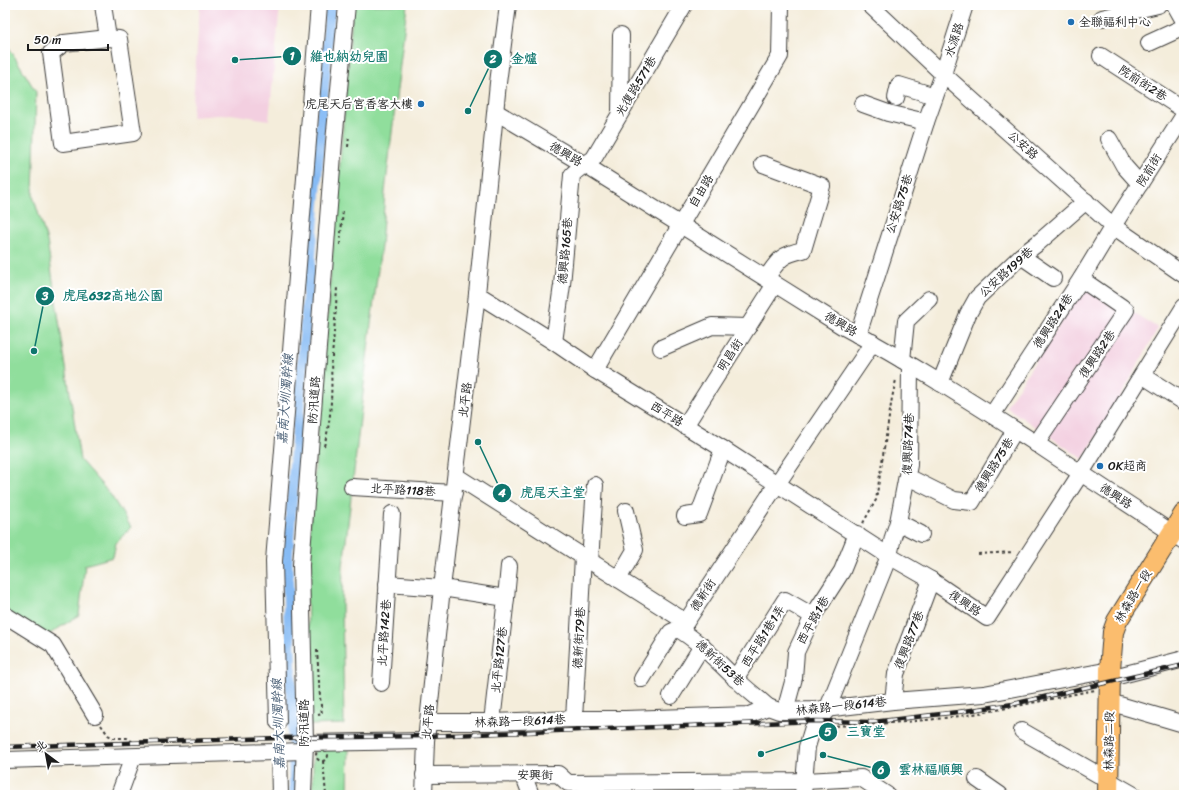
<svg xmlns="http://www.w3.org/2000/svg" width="1189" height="800" font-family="Sriracha,'LXGW WenKai TC',sans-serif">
	<rect width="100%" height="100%" fill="#fff"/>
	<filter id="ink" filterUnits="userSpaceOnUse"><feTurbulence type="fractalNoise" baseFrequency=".025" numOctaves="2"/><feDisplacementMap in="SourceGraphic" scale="8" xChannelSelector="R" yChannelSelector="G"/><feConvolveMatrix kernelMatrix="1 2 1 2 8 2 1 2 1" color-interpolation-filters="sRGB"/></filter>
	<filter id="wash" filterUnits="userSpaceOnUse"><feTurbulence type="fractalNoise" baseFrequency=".012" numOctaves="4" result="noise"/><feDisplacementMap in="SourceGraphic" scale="16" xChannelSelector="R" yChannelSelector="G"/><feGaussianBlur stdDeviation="0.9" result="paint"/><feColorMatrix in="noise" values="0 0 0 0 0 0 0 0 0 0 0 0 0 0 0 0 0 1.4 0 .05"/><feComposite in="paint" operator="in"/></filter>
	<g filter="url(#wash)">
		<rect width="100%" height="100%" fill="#f4eddb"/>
		<g fill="#f3cfe0">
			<polygon points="200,5 218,6 218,5 280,5 269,120 231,114 192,117"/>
			<polygon points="1086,283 1158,328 1121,396 1083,459 1006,407"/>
		</g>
		<g fill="#90de9c" stroke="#567d5c">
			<polygon points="353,5 407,5 385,192 381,246 370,332 343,567 342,603 344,724 309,725 307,563"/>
			<polygon points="5,41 36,92 33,196 47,241 80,460 110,494 131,527 116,543 113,557 85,565 79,615 45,637 5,612"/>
			<polygon points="349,747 348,795 313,795 313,755 315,750"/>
		</g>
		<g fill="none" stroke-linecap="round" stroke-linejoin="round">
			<polyline stroke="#86bbf5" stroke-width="11" points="295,795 287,561 330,5"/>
		</g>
	</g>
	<g filter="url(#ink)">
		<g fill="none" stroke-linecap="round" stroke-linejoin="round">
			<defs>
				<g id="minor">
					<polyline points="103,5 108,38"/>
					<polyline points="870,5 943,74 1113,226 1184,275"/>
					<polyline points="1175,5 1184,21"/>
					<polyline points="1102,18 1158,5"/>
					<polygon points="108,38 119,39 133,133 63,143 51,53 64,43"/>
					<polyline points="1149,43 1184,27"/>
					<polyline points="1101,56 1184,110"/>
					<polyline points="896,98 899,85 935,96"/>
					<polyline points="863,104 888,113 926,122"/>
					<path d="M496,112L585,165L842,326C909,362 973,403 1037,444C1086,477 1135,508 1184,541"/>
					<polyline points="620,113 621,35"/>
					<polyline points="1109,139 1124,166 1140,184"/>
					<path d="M763,164L822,186L803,250C780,255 779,260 766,278"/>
					<polyline points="1021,256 1053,278"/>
					<polyline points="477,294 554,342 595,370 723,449 889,556 931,580 987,618 1081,473 1184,307"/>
					<polyline points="858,335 926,122 943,74 965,5"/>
					<path d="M554,342L562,285L572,175C578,168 587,164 594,158L684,5"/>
					<polyline points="661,348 712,326 748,327"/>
					<polyline points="902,360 906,321 929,299"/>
					<polyline points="595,370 780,56 781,5"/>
					<polyline points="1142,375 1184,402"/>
					<polyline points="940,383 968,314 977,298 1021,256 1038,243 1086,201"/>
					<polyline points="992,415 1081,279 1113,226 1184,115"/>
					<polyline points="685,426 775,284"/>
					<polyline points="1036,444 1126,310 1081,279"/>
					<polyline points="456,476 686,622"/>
					<polyline points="908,477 954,500 972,502 1015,430"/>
					<polyline points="352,487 454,493"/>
					<polyline points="685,516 699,514 723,449"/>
					<polyline points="898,522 921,534"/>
					<polyline points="590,562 595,485"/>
					<polyline points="618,579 635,550 626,511"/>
					<polyline points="387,584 442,588 506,598 492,722"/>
					<polyline points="506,598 509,566"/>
					<polyline points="5,615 53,645 95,715"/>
					<polyline points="1110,678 1184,659"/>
					<polyline points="642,679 671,632 678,629"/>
					<polyline points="735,679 785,600 813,616"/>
					<polyline points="381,683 392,514"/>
					<polyline points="671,696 702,646"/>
					<polyline points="893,701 896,674 931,580"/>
					<polyline points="1109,702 1184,724"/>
					<path d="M768,707C757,697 745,688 735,678C717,661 700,642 678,629L686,622L777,484L866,353L872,342"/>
					<polyline points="785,711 794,678 796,652 813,616 842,571 857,534"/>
					<polyline points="574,719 583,557"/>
					<polyline points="278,722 274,561 319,5"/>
					<polyline points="428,722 492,722 574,719 625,719 749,715 768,707 779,711 816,710 893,701 984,694 1110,670"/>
					<polyline points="1022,731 1134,795"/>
					<polyline points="305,743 426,741"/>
					<polyline points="279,752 280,795"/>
					<polyline points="5,760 304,751"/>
					<polyline points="523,774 531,795"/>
					<polyline points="424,775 558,774 568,783 805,781 861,778 887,795"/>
					<polyline points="977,779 1000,795"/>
					<polyline points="119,795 133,757"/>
					<polyline points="303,795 305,743 301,565 334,142 347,5"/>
					<polyline points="424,795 426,741 442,588 477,294 498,83 508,5"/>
					<polyline points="803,795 807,747 813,727 827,710 889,556 893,537 898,522 909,465 910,365"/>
				</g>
				<polyline id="major" points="1108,795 1110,670 1113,632 1117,621 1184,514"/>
			</defs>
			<use href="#minor" stroke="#3c3b39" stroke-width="18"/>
			<use href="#major" stroke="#3c3b39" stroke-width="22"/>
			<g stroke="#3c3b39" stroke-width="2" stroke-dasharray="3 3" stroke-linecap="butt">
				<polyline points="348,147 349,136"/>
				<polyline points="340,245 343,210"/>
				<polyline points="332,357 336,307 337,287"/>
				<path d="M324,446C332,418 332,390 331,361"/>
				<polyline points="863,523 876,500 892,398 896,380"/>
				<polyline points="978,554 1014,552"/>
				<polyline points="317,650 320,697 322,714 318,715"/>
				<polyline points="101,725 108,735 113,738 127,738 133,742"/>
				<path d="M830,726C888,724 946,720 1002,709C1033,703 1064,696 1095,690"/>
				<circle cx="322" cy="755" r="6"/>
				<polyline points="323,761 326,795"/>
			</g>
			<use href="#minor" stroke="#fff" stroke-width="16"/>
			<use href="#major" stroke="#fbbd6e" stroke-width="20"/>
			<defs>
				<polyline id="rail" points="5,747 278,738 426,736 817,721 873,722 958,712 1013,704 1184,665"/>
			</defs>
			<use href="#rail" stroke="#1c1c1c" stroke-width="4.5"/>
			<use href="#rail" stroke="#fff" stroke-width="3" stroke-dasharray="9" stroke-linecap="butt"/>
		</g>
	</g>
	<g fill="#1f6fb2" stroke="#fff" stroke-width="1.5">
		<circle cx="1071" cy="22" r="4"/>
		<circle cx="421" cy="104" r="4"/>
		<circle cx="1100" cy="466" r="4"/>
	</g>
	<g text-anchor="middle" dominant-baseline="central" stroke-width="4" stroke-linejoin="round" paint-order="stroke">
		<g font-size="12" fill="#1c1c1c" stroke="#fff" text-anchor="start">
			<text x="1079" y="22">全聯福利中心</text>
			<text x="413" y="104" text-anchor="end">虎尾天后宮香客大樓</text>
			<text x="1108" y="466">OK超商</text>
		</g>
		<g font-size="12" fill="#1c1c1c" stroke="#fff">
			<text transform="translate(954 40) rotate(-72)">水源路</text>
			<text transform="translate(1143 83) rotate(33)">院前街2巷</text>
			<text transform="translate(636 86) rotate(-59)">光復路571巷</text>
			<text transform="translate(1023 145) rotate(42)">公安路</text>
			<text transform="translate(566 154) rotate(31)">德興路</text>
			<text transform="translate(1149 170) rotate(-58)">院前街</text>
			<text transform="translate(701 191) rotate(-59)">自由路</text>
			<text transform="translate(899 204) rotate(-72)">公安路75巷</text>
			<text transform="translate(565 251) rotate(-85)">德興路165巷</text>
			<text transform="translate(1006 272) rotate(-42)">公安路199巷</text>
			<text transform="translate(1053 321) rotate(-57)">德興路24巷</text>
			<text transform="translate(841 324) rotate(31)">德興路</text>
			<text transform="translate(1097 354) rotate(-56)">復興路2巷</text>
			<text transform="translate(730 355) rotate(-57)">明昌街</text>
			<text transform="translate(314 400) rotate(-86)">防汛道路</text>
			<text transform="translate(465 400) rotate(-83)">北平路</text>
			<text transform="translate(667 414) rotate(32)">西平路</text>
			<text transform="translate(908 444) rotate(-88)">復興路74巷</text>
			<text transform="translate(994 465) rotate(-58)">德興路75巷</text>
			<text transform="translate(403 490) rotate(3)">北平路118巷</text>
			<text transform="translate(1116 496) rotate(33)">德興路</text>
			<text transform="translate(703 595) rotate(-57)">德新街</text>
			<text transform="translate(1133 596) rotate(-59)">林森路一段</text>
			<text transform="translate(965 603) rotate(34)">復興路</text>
			<text transform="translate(813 620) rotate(-61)">西平路1巷</text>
			<text transform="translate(384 633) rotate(-86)">北平路142巷</text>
			<text transform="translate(763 636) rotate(-58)">西平路1巷1弄</text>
			<text transform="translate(579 638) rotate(-87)">德新街79巷</text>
			<text transform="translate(909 640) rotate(-69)">復興路77巷</text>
			<text transform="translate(499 660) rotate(-84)">北平路127巷</text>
			<text transform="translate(720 663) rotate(43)">德新街53巷</text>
			<text transform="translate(841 706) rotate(-6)">林森路一段614巷</text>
			<text transform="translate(520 721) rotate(-2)">林森路一段614巷</text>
			<text transform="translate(428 722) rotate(-84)">北平路</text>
			<text transform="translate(304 723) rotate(-90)">防汛道路</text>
			<text transform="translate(1109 741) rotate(-89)">林森路二段</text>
			<text transform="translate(535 775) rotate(1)">安興街</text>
		</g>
		<g font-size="13" font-style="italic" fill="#465c73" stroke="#fff">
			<text transform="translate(285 399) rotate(-86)">嘉南大圳濁幹線</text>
			<text transform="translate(278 724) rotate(-92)">嘉南大圳濁幹線</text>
		</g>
	</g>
	<path fill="none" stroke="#0f766e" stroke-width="1.5" d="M235 60L292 56M468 111L493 59M34 351L45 296M478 442L502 493M761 754L828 732M823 755L881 770"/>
	<g fill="#0f766e" stroke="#fff" stroke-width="1.5">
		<circle cx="235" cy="60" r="4"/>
		<circle cx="468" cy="111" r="4"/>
		<circle cx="34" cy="351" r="4"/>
		<circle cx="478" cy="442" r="4"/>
		<circle cx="761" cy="754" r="4"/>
		<circle cx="823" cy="755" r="4"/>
		<circle cx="292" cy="56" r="10"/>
		<circle cx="493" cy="59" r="10"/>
		<circle cx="45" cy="296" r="10"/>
		<circle cx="502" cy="493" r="10"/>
		<circle cx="828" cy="732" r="10"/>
		<circle cx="881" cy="770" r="10"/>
	</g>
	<g font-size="12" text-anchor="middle" font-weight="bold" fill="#fff">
		<text x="292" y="60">1</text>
		<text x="493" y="63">2</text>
		<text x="45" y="300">3</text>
		<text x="502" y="497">4</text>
		<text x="828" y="736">5</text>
		<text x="881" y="774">6</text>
	</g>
	<g font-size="13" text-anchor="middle" font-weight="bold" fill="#0f766e" stroke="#fff" stroke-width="4" stroke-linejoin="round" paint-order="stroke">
		<text x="349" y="61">維也納幼兒園</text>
		<text x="524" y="63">金爐</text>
		<text x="113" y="300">虎尾632高地公園</text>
		<text x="553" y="497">虎尾天主堂</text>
		<text x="866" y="736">三寶堂</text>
		<text x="931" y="774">雲林福順興</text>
	</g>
	<rect width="1189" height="800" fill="none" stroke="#fff" stroke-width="20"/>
	<g transform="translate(46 754) rotate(328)" stroke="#ffffff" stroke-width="3" paint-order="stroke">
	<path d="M0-3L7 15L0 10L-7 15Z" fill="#1c1c1c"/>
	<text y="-6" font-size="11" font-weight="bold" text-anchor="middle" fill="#1c1c1c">北</text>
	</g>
	<path d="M28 44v6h80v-6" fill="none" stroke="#1c1c1c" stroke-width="2"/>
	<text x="34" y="44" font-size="12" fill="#1c1c1c" stroke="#ffffff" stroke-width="3" paint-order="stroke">50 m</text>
</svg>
